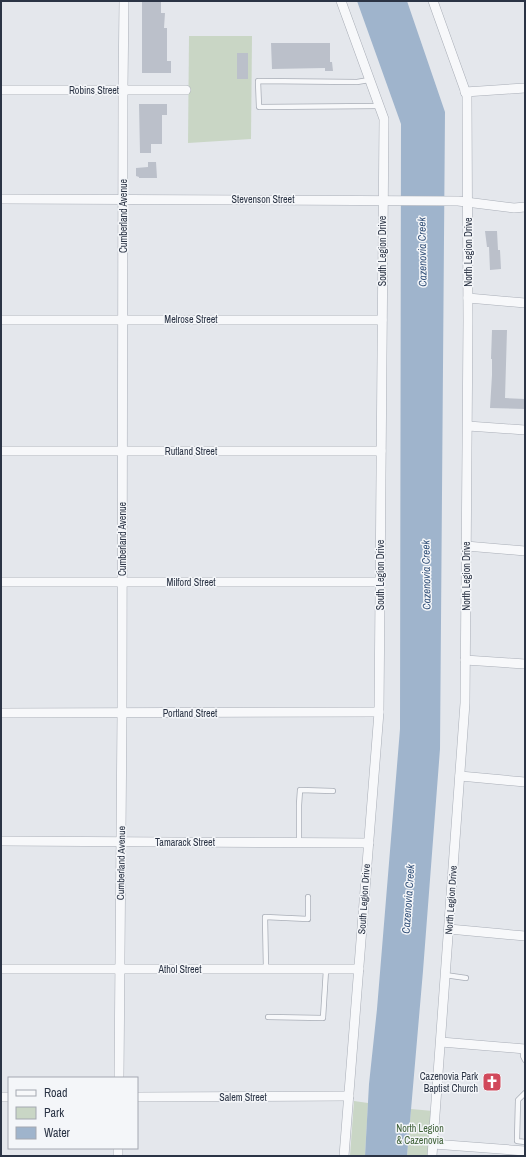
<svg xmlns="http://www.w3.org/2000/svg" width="526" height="1157" font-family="'Archivo Narrow',sans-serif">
	<rect width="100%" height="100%" fill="#e4e7ec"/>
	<g fill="#c9d6c5">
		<polygon points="189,36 252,36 251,139 188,143"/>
		<polygon points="354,1101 368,1103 365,1156 350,1156"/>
		<polygon points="411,1109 433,1111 428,1156 407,1156"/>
	</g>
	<polygon fill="#9fb4cc" points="357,1 407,1 445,112 440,749 423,971 407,1156 365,1156 369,1084 377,1009 400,729 401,124"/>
	<g fill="#bbc0ca">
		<polygon points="142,1 161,1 161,13 165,13 164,28 167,28 167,61 171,61 171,73 142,73"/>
		<polygon points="271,43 330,43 330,62 332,62 333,71 325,71 325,68 272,69"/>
		<rect x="237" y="53" width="11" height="26"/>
		<polygon points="139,104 167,104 167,115 162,115 162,144 151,144 151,153 140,153"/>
		<polygon points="148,162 156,162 157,178 139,178 139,177 136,176 136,168 148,167"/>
		<polygon points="485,231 497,231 498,250 500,250 501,269 490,270 489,247 487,247"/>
		<polygon points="492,330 507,330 505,398 525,399 525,409 490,408 492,375 492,359 491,359"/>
	</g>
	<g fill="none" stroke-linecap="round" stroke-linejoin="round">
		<defs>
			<g id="lane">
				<polyline points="369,80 357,82 258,81 259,107 379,106"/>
				<polyline points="299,843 299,805 300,790 333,791"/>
				<polyline points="266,969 265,917 308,919 308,897"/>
				<polyline points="445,975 466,978"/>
				<polyline points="268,1017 323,1018 326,970"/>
				<polyline points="523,1049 523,1056 525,1060"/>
				<polyline points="525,1093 518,1100 517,1141 525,1142"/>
			</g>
			<g id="street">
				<polyline points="341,1 384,119 379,712 344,1156"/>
				<polyline points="1,90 186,90"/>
				<polyline points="465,92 525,88"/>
				<polyline points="1,199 458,201 514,208 525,207"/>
				<polyline points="468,298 525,303"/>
				<polyline points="1,320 382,320"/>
				<polyline points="468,426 525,430"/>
				<polyline points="1,451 381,451"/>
				<polyline points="466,546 525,551"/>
				<polyline points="1,582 380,582"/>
				<polyline points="465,660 525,664"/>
				<polyline points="1,713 379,712"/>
				<polyline points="460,776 525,782"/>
				<polyline points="1,841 369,843"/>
				<polyline points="449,929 525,936"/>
				<polyline points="1,969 359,969"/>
				<polyline points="441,1042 525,1049"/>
				<polyline points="119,1078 122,713 123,89 124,1"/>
				<polyline points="1,1097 9,1097"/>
				<polyline points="137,1097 349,1096"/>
				<polyline points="433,1144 525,1151"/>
				<polyline points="118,1156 118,1148"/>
				<polyline points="432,1156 465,703 468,321 467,96 433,1"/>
			</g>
		</defs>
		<use href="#lane" stroke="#a9aeb7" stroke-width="6"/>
		<use href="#street" stroke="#a9aeb7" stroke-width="10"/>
		<use href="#lane" stroke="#f7f8fa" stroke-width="4.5"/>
		<use href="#street" stroke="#f7f8fa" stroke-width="9"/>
	</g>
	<defs>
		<symbol id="church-square" viewBox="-11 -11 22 22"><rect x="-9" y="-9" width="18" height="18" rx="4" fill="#d1495b" stroke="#f4f6f9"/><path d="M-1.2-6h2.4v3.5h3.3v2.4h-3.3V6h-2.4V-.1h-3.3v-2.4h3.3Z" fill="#fff"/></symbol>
	</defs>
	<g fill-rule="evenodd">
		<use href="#church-square" x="481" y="1071" width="22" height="22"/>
	</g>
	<g text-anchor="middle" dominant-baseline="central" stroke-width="3" stroke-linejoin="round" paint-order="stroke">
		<g font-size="10" fill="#2b3445" stroke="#f4f6f9">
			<text x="94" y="90">Robins Street</text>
			<text x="263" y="199">Stevenson Street</text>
			<text transform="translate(123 216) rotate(-90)">Cumberland Avenue</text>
			<text transform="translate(382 251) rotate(-90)">South Legion Drive</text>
			<text transform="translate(468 252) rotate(-90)">North Legion Drive</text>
			<text x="191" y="319">Melrose Street</text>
			<text x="191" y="451">Rutland Street</text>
			<text transform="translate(122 539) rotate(-90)">Cumberland Avenue</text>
			<text transform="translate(380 575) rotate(-90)">South Legion Drive</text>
			<text transform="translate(466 576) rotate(-90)">North Legion Drive</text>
			<text x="191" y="582">Milford Street</text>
			<text x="190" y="713">Portland Street</text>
			<text x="185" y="842">Tamarack Street</text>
			<text transform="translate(121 863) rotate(-89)">Cumberland Avenue</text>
			<text transform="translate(364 899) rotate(-86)">South Legion Drive</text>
			<text transform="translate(451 900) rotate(-86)">North Legion Drive</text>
			<text x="180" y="969">Athol Street</text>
			<text x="243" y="1097">Salem Street</text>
		</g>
		<g font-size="10" fill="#2b3445" stroke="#f4f6f9" text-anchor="end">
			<text x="478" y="1076">Cazenovia Park<tspan x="478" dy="12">Baptist Church</tspan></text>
		</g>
		<g font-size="10" fill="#3f6138" stroke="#f4f6f9">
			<text x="420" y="1128">North Legion<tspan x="420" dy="12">&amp; Cazenovia</tspan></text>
		</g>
		<g font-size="11" font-style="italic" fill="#34527a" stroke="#f4f6f9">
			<text transform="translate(422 252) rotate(-91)">Cazenovia Creek</text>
			<text transform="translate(426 575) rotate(-91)">Cazenovia Creek</text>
			<text transform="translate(408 899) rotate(-86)">Cazenovia Creek</text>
		</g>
	</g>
	<rect width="526" height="1157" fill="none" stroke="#2b3445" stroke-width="4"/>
	<rect x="8" y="1077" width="130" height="72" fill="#f4f6f9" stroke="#a4a8b1"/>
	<rect x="16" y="1090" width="20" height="6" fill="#f7f8fa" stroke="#a4a8b1"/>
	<text x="44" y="1097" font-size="12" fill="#2b3445">Road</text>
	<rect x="16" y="1107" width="20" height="12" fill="#c9d6c5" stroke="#a4a8b1"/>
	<text x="44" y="1117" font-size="12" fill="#2b3445">Park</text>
	<rect x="16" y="1127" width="20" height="12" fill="#9fb4cc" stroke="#a4a8b1"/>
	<text x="44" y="1137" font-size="12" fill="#2b3445">Water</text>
</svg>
